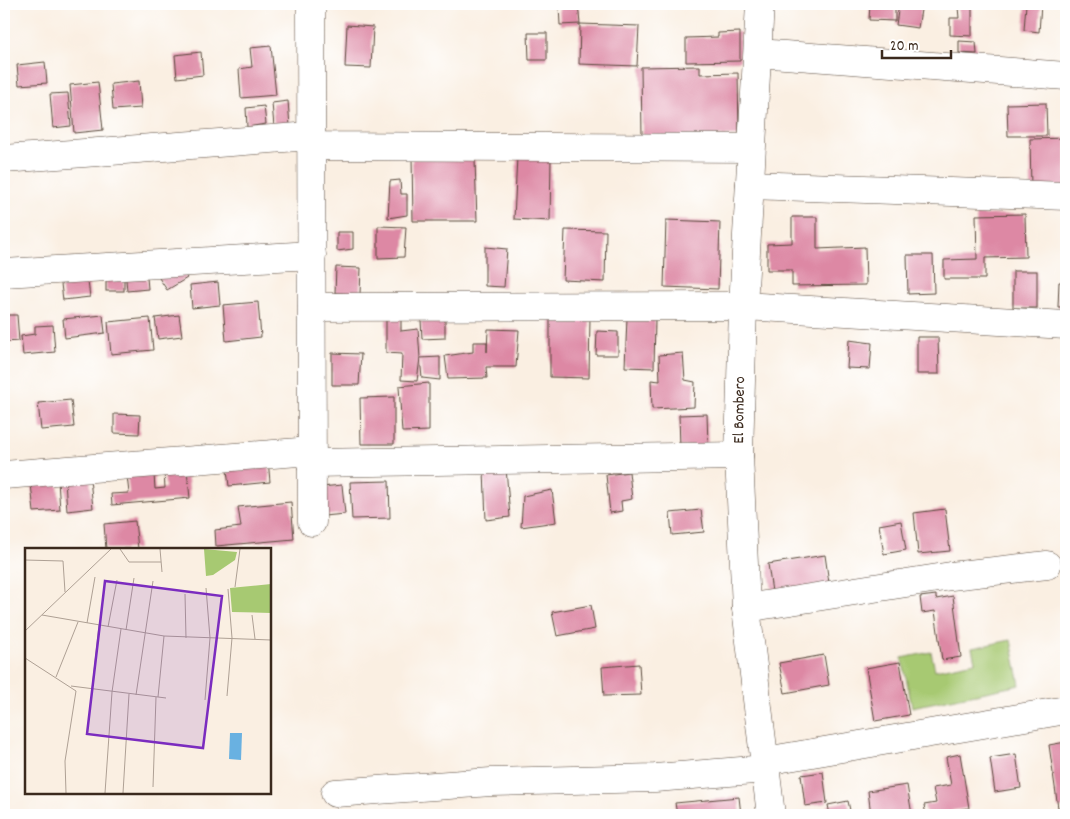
<svg xmlns="http://www.w3.org/2000/svg" width="1070" height="819" font-family="Dekko,sans-serif">
	<rect width="100%" height="100%" fill="#fff"/>
	<filter id="ink" filterUnits="userSpaceOnUse"><feTurbulence type="fractalNoise" baseFrequency=".02" numOctaves="2"/><feDisplacementMap in="SourceGraphic" scale="10" xChannelSelector="R" yChannelSelector="G"/><feConvolveMatrix kernelMatrix="1 2 1 2 8 2 1 2 1" color-interpolation-filters="sRGB"/></filter>
	<filter id="wash" filterUnits="userSpaceOnUse"><feTurbulence type="fractalNoise" baseFrequency=".0096" numOctaves="4" result="noise"/><feDisplacementMap in="SourceGraphic" scale="20" xChannelSelector="R" yChannelSelector="G"/><feGaussianBlur stdDeviation="1.12" result="paint"/><feColorMatrix in="noise" values="0 0 0 0 0 0 0 0 0 0 0 0 0 0 0 0 0 1.4 0 .05"/><feComposite in="paint" operator="in"/></filter>
	<g filter="url(#wash)">
		<rect width="100%" height="100%" fill="#faefe2"/>
		<polygon fill="#a7c972" stroke="#717a48" points="1011,640 1020,685 912,707 902,658 931,652 935,670 975,662 972,648"/>
		<g id="blocks">
			<g fill="#dd88a4">
				<polygon points="573,4 578,4 580,24 560,25 559,5"/>
				<polygon points="870,4 895,4 895,21 869,20"/>
				<polygon points="899,4 922,4 918,28 896,25"/>
				<polygon points="1026,4 1041,4 1039,32 1024,30"/>
				<rect x="1064" y="4" width="2" height="25"/>
				<polygon points="958,7 972,7 972,36 950,35 950,18 959,18"/>
				<polygon points="580,24 639,26 637,66 579,64"/>
				<polygon points="347,25 373,27 371,68 345,67"/>
				<polygon points="740,32 740,61 686,62 686,38 718,37 718,33"/>
				<polygon points="528,33 547,33 547,60 529,60"/>
				<polygon points="959,41 976,42 977,54 959,53"/>
				<polygon points="271,46 276,95 241,98 239,69 252,67 250,48"/>
				<polygon points="201,52 203,75 177,78 175,55"/>
				<polygon points="45,62 47,83 19,85 17,65"/>
				<polygon points="700,66 700,74 738,73 739,136 642,137 641,67"/>
				<polygon points="139,81 141,108 113,110 111,84"/>
				<polygon points="98,82 103,130 74,133 70,85"/>
				<polygon points="68,93 71,126 53,128 50,94"/>
				<polygon points="288,101 290,126 274,127 272,103"/>
				<polygon points="1046,103 1047,136 1008,136 1007,104"/>
				<polygon points="264,106 266,124 247,127 246,108"/>
				<polygon points="1066,138 1066,187 1031,188 1030,139"/>
				<polygon points="412,157 475,160 477,221 413,221"/>
				<polygon points="517,157 551,157 550,221 514,219"/>
				<polygon points="400,180 401,194 407,194 407,215 388,218 390,181"/>
				<polygon points="1025,214 1026,257 985,258 985,279 944,279 944,260 977,259 976,215"/>
				<polygon points="792,217 817,217 817,249 865,247 866,285 792,286 792,270 767,270 767,244 792,243"/>
				<polygon points="666,220 720,222 718,289 664,287"/>
				<polygon points="378,226 406,227 404,257 378,258"/>
				<polygon points="565,230 606,231 605,282 563,280"/>
				<polygon points="337,232 353,232 353,249 337,251"/>
				<polygon points="485,247 507,249 504,287 485,286"/>
				<polygon points="907,255 933,255 934,293 908,294"/>
				<polygon points="178,265 187,278 167,290 159,278"/>
				<polygon points="146,266 148,289 127,291 125,269"/>
				<polygon points="336,267 361,268 360,294 335,293"/>
				<rect x="106" y="269" width="18" height="22"/>
				<rect x="1013" y="271" width="24" height="37"/>
				<polygon points="87,274 90,297 63,300 60,276"/>
				<polygon points="218,282 220,305 192,308 190,285"/>
				<polygon points="1059,282 1066,282 1066,307 1058,307"/>
				<polygon points="258,302 261,337 226,341 223,305"/>
				<polygon points="4,315 17,315 19,341 5,342"/>
				<polygon points="103,315 105,333 65,338 63,319"/>
				<polygon points="179,315 182,336 158,339 155,318"/>
				<polygon points="550,315 590,316 589,378 550,377"/>
				<polygon points="401,317 401,331 418,329 420,358 417,381 401,380 402,354 386,353 386,319"/>
				<polygon points="150,318 153,350 111,354 108,322"/>
				<polygon points="445,318 445,338 422,339 421,320"/>
				<polygon points="627,318 655,319 654,368 625,367"/>
				<polygon points="53,325 55,352 23,355 21,336 35,334 35,326"/>
				<polygon points="488,329 519,330 516,367 486,367 487,378 448,379 445,356 473,352 473,342 487,342 487,352"/>
				<polygon points="597,331 618,332 618,355 596,355"/>
				<polygon points="917,337 938,337 939,374 917,374"/>
				<polygon points="849,340 872,343 870,369 847,368"/>
				<polygon points="332,353 361,354 359,385 332,385"/>
				<polygon points="683,353 685,380 695,382 694,407 652,409 651,380 660,381 659,355"/>
				<polygon points="440,357 440,380 422,378 420,358"/>
				<polygon points="429,383 429,431 402,432 399,386"/>
				<polygon points="394,397 394,444 361,444 360,398"/>
				<polygon points="71,400 74,427 41,430 38,403"/>
				<polygon points="114,414 140,415 139,434 114,433"/>
				<polygon points="707,414 708,446 680,447 679,415"/>
				<polygon points="268,459 270,482 229,486 226,463"/>
				<polygon points="506,468 510,517 486,520 484,471"/>
				<polygon points="187,470 190,498 112,505 111,494 129,493 127,476 154,474 155,489 165,488 164,472"/>
				<polygon points="629,472 632,499 621,501 622,511 610,513 606,475"/>
				<polygon points="90,479 93,508 67,511 65,481"/>
				<polygon points="58,481 60,510 34,512 31,484"/>
				<polygon points="389,481 390,518 352,519 350,482"/>
				<polygon points="342,485 345,514 324,516 321,487"/>
				<polygon points="552,490 556,522 521,527 523,496"/>
				<polygon points="291,502 294,539 216,546 215,530 241,527 238,507"/>
				<polygon points="945,509 950,551 918,554 914,513"/>
				<polygon points="701,510 704,532 672,535 670,513"/>
				<polygon points="135,521 138,549 106,549 104,524"/>
				<polygon points="901,521 906,550 884,554 879,525"/>
				<polygon points="825,555 830,590 773,599 768,564"/>
				<polygon points="936,595 936,599 953,596 961,657 942,660 935,611 922,613 920,597"/>
				<polygon points="591,605 595,629 557,636 552,612"/>
				<polygon points="824,655 829,685 785,693 779,663"/>
				<polygon points="900,662 909,715 875,721 866,668"/>
				<polygon points="639,664 641,695 604,696 602,667"/>
				<polygon points="1066,742 1066,807 1058,808 1049,745"/>
				<polygon points="960,754 969,808 926,815 924,805 936,803 933,788 951,785 946,757"/>
				<polygon points="1016,754 1021,788 995,792 990,758"/>
				<polygon points="823,772 827,803 805,806 801,775"/>
				<polygon points="907,785 912,815 871,815 868,791"/>
				<polygon points="739,797 741,815 677,815 675,803"/>
				<polygon points="848,801 851,815 830,815 828,805"/>
				<polygon points="418,811 418,815 398,815 398,814"/>
			</g>
		</g>
	</g>
	<g filter="url(#ink)">
		<use href="#blocks" fill-opacity="0" stroke="#58483b" stroke-width="1"/>
		<g fill="none" stroke-linecap="round" stroke-linejoin="round">
			<defs>
				<g id="minor">
					<polyline points="311,4 312,522"/>
					<polyline points="760,4 743,306 739,456 746,608 771,815"/>
					<polyline points="758,53 1066,76"/>
					<polyline points="4,159 311,136 311,146 751,148"/>
					<polyline points="750,185 1066,196"/>
					<polyline points="4,273 312,255"/>
					<polyline points="312,307 743,306 1066,325"/>
					<polyline points="311,463 739,456"/>
					<polyline points="4,475 311,451"/>
					<polyline points="746,608 951,576 1047,565"/>
					<polyline points="335,793 491,782 655,778 766,769 765,761 1066,710"/>
				</g>
			</defs>
			<use href="#minor" stroke="#58483b" stroke-width="29"/>
			<use href="#minor" stroke="#fff" stroke-width="28"/>
		</g>
	</g>
	<g text-anchor="middle" dominant-baseline="central" stroke-width="4" stroke-linejoin="round" paint-order="stroke">
		<g font-size="16" fill="#3b2a1e" stroke="#fff">
			<text transform="translate(740 410) rotate(-89)">El Bombero</text>
		</g>
	</g>
	<g transform="translate(25 548)">
		<rect width="246" height="246" fill="#faefe2"/>
		<path d="M179,1L212,4L210,12L188,27L181,28ZM246,36V65L207,64L205,40Z" fill="#a7c972"/>
		<path d="M205,185H217L216,212L204,211Z" fill="#69b1e1"/>
		<path fill="none" stroke="#aea094" stroke-width="1" d="M95,1L104,14H136M135,1L137,24M0,12L38,13L40,44M210,39L215,1M160,46L161,90M17,67L139,88L246,92M227,67L230,91M62,75L70,29M83,79L92,32M101,82L109,30M0,83L86,1M0,110L51,143L40,213L41,245M31,129L53,74M46,138L141,150M67,141L74,77M111,147L128,33M202,148L207,90L203,41M133,149L139,88M180,152L185,90L181,40M128,239L131,149M80,245L87,144L96,81M98,245L104,146"/>
		<path fill="#7b2cbf" fill-opacity="0.15" stroke="#7b2cbf" stroke-width="2.5" d="M80,33L197,48L178,200L62,186Z"/>
		<rect width="246" height="246" fill="none" stroke="#3b2a1e" stroke-width="2.5"/>
	</g>
	<rect width="1070" height="819" fill="none" stroke="#fff" stroke-width="20"/>
	<path d="M882 50v8h69v-8" fill="none" stroke="#3b2a1e" stroke-width="2.5"/>
	<text x="890" y="50" font-size="15" fill="#3b2a1e" stroke="#ffffff" stroke-width="4" paint-order="stroke">20 m</text>
</svg>
